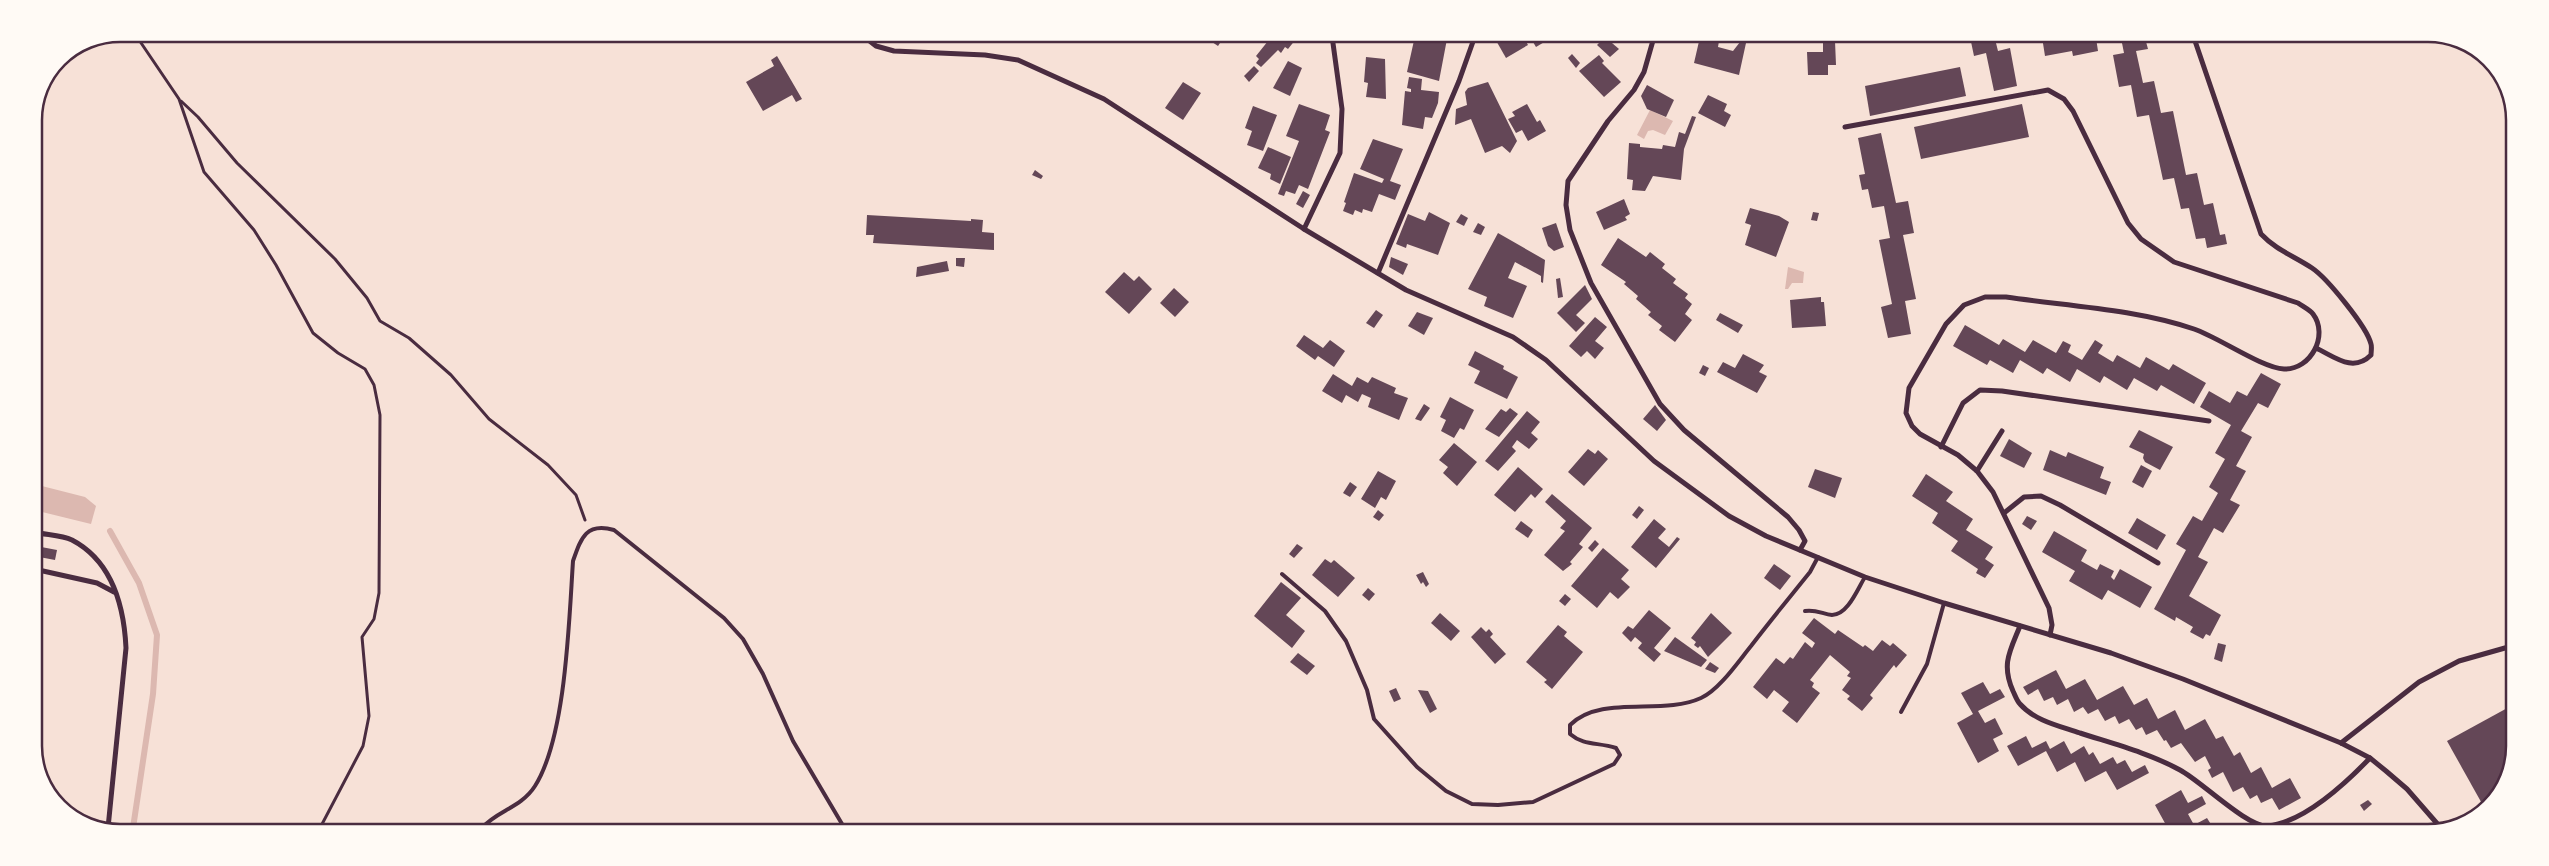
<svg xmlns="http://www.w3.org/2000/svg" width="2549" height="866" font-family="'DM Sans',sans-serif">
	<rect width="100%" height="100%" fill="#f7e1d7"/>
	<g fill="#dcb8b0">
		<polygon points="1650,110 1673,121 1665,135 1653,130 1648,131 1644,139 1637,135"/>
		<polygon points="1788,267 1804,272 1803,283 1792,283 1788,289 1785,289"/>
		<polygon points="34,484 85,497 96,506 91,524 34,510"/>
	</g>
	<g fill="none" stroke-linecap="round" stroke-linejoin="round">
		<polyline stroke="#dcb8b0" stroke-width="6" points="110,531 139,583 157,635 153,694 133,828"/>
	</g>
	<g fill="#644757">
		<polygon points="1212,36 1222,36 1224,37 1218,46 1209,40"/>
		<polygon points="1272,36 1295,36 1296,39 1288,49 1285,47 1281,53 1278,50 1261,67 1256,63 1259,59 1256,56"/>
		<polygon points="1415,36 1455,36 1454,41 1447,39 1439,81 1407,72"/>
		<polygon points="1523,36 1528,45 1506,58 1494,37"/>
		<polygon points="1544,37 1546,41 1536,47 1533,42"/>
		<polygon points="1605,37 1619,49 1610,57 1597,45"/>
		<polygon points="1700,37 1719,41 1718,47 1733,51 1740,42 1746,43 1739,75 1694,63"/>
		<polygon points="1970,37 1999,37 1995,39 1998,51 2010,48 2017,86 1994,91 1986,53 1974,56"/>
		<polygon points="2042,37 2096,38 2098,51 2073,56 2072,51 2045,56"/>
		<polygon points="2121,38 2145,38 2148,49 2136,51 2143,83 2154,81 2161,113 2173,111 2186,175 2197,173 2204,205 2213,203 2220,235 2225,234 2227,244 2207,248 2205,238 2196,239 2189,208 2181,209 2174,178 2163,180 2149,115 2137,117 2131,85 2119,87 2113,55 2124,53"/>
		<polygon points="1823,41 1835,41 1836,65 1828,65 1828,75 1808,75 1807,52 1823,52"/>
		<polygon points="1572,54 1580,63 1576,68 1568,58"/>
		<polygon points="1599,55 1604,61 1602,63 1621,82 1604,97 1579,71"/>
		<polygon points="777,56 802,99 796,102 792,95 763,111 746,82 774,66 771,60"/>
		<polygon points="1366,57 1385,59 1386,99 1366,97 1368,83 1364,82"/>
		<polygon points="1288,61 1302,68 1290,96 1273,88"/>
		<polygon points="1254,66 1259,71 1249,82 1244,76"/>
		<polygon points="1960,67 1966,96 1870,116 1865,86"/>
		<polygon points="1409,77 1422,79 1421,90 1439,92 1438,103 1432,118 1425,117 1423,129 1402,125 1405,91 1411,92 1411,89 1407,88"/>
		<polygon points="1183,82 1201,93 1183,120 1165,108"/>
		<polygon points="1488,82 1517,141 1510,153 1502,146 1485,153 1471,119 1455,125 1456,109 1467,105 1465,92 1468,88"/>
		<polygon points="1647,85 1674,100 1666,117 1647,109 1641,96"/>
		<polygon points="1708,95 1727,104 1724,111 1731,115 1725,127 1698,113"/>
		<polygon points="1299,104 1330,115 1325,130 1330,132 1308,189 1299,185 1295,194 1286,191 1284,196 1278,194 1299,141 1286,136"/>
		<polygon points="1527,104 1537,122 1540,120 1546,131 1528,141 1522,130 1516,133 1508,119 1515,116 1512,112"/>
		<polygon points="2022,104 2029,137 1921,159 1914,127"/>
		<polygon points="1253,106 1277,115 1263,151 1247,145 1252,131 1245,128"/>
		<polygon points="1692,116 1696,117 1684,149 1681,180 1653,176 1645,191 1632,190 1633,180 1627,179 1629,143 1640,144 1640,147 1662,149 1663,145 1675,147 1679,132 1685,134"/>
		<polygon points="1881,133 1896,203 1908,201 1914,233 1903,235 1916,299 1905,301 1911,334 1888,338 1881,307 1892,304 1879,240 1890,238 1884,206 1872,208 1868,189 1862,190 1859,175 1865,174 1858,138"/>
		<polygon points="1373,139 1403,149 1390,181 1401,185 1395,200 1379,194 1372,212 1363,209 1362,213 1355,210 1353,215 1343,211 1346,203 1344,202 1354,173 1382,183 1384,179 1360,169"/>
		<polygon points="1268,147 1291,157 1280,184 1270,179 1271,174 1258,168"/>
		<polygon points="1035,170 1043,176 1041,179 1032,175"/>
		<polygon points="1303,191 1310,195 1303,208 1296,204"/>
		<polygon points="1624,199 1630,214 1625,217 1627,220 1604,230 1596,212"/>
		<polygon points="1750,208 1779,216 1789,222 1776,257 1745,245 1751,225 1745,223"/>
		<polygon points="1429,212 1450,223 1438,255 1407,244 1406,248 1396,244 1408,214 1425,221"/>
		<polygon points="1813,212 1819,213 1817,221 1811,220"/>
		<polygon points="1461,214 1468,218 1464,226 1456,222"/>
		<polygon points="867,215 971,221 971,219 983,220 982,232 994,233 994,250 873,243 874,235 866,235"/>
		<polygon points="1478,223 1485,227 1481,235 1473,232"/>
		<polygon points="1556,223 1564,247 1554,251 1548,246 1542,228"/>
		<polygon points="1498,233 1545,260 1543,283 1541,282 1541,276 1515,262 1508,278 1527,286 1513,318 1484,306 1487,297 1468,289"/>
		<polygon points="1618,238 1646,257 1650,252 1665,264 1662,268 1676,279 1673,283 1688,294 1685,298 1692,304 1685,314 1692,320 1675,342 1659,330 1662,326 1648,315 1651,312 1636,299 1638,296 1624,284 1626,282 1601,265"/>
		<polygon points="1391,257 1408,264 1403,275 1389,267"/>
		<polygon points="956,258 965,258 964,267 956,266"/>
		<polygon points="947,261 949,271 916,277 917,267"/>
		<polygon points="1124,272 1134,281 1139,276 1152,289 1129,314 1105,292"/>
		<polygon points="1560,278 1563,297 1558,298 1556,279"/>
		<polygon points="1585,285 1592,299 1576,315 1585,323 1576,332 1557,313"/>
		<polygon points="1174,288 1189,302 1175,317 1160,303"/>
		<polygon points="1821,297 1821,302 1824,302 1826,326 1792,328 1790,300"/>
		<polygon points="1376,310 1383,315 1374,328 1366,323"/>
		<polygon points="1417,312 1433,318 1424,335 1408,326"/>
		<polygon points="1720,313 1743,325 1738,333 1716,320"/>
		<polygon points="1595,317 1607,327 1595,341 1604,348 1595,359 1587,351 1581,357 1569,346"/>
		<polygon points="1965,325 1999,345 2003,339 2025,352 2033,340 2056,353 2063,341 2071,345 2068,352 2082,360 2095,340 2103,345 2098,353 2113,362 2117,355 2140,368 2146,357 2169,370 2173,364 2206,383 2194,404 2161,385 2157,391 2134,378 2127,390 2104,376 2100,383 2077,369 2070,382 2047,368 2043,374 2020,360 2013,373 1990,360 1987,365 1953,346"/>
		<polygon points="1304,335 1323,348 1330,340 1345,351 1334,367 1318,356 1315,360 1296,346"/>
		<polygon points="1475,351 1504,366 1503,369 1518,377 1507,399 1474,383 1480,371 1468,365"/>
		<polygon points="1743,354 1764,365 1759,372 1767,376 1757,393 1717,372 1723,362 1735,368"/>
		<polygon points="1703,365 1709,368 1705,376 1699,373"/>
		<polygon points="2261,373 2281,384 2268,408 2258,403 2241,431 2252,437 2236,466 2246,471 2230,500 2240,505 2223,533 2214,528 2198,557 2208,562 2189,596 2221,615 2210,636 2206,634 2203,639 2190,632 2193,627 2176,617 2175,621 2154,609 2186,550 2176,544 2193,516 2202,521 2218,493 2209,487 2225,459 2215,453 2231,425 2200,407 2209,391 2230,403 2237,391 2247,396"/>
		<polygon points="1333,374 1352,386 1357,377 1368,383 1372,377 1396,388 1394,393 1408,398 1399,420 1368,407 1371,398 1362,394 1358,402 1346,395 1342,403 1322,391"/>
		<polygon points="1450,397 1474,410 1464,430 1460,428 1454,438 1441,431 1446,420 1440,417"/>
		<polygon points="1424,404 1430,408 1421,421 1415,419"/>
		<polygon points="1655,405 1666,420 1657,431 1643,419"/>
		<polygon points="1510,408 1518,414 1499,437 1485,429 1501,409 1506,412"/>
		<polygon points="1527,411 1540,422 1531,433 1538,439 1529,449 1517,440 1512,447 1516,451 1498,471 1485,461"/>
		<polygon points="2139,430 2173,447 2160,470 2145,462 2143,458 2144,454 2129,447"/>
		<polygon points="2009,439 2032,453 2024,468 2000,456"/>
		<polygon points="1454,443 1477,462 1457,486 1443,473 1448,467 1439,460"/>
		<polygon points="1588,449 1595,454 1598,450 1608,459 1584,486 1568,472"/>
		<polygon points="2050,450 2066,457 2068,452 2104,467 2100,478 2111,482 2106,495 2043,470"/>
		<polygon points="2141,465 2152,471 2143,488 2132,482"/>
		<polygon points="1518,467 1543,489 1535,498 1531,494 1515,512 1494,495"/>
		<polygon points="1815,469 1842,478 1835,498 1808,487"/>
		<polygon points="1378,471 1396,481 1386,500 1381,497 1375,508 1361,499"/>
		<polygon points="1926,474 1953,492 1946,501 1973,519 1966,530 1993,547 1985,559 1994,565 1985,578 1976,573 1978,569 1951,551 1958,541 1932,523 1938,513 1912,496"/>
		<polygon points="1350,482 1357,487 1350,497 1343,493"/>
		<polygon points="1552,494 1592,528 1579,544 1583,547 1570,562 1572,564 1563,571 1544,555 1565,531 1560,528 1566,521 1545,502"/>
		<polygon points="1639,506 1644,510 1637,519 1632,515"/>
		<polygon points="1378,510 1384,515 1379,521 1373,517"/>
		<polygon points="2027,516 2037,521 2031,530 2022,524"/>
		<polygon points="2137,518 2166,535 2157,550 2128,533"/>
		<polygon points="1654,519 1666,529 1658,538 1669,547 1677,537 1680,539 1656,568 1631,547"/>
		<polygon points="1521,521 1533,530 1528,538 1515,529"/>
		<polygon points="2054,531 2087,550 2081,561 2097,570 2100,564 2114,571 2111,577 2114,580 2120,569 2152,587 2140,608 2108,590 2102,600 2069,581 2075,571 2042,552"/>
		<polygon points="1595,540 1599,544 1592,552 1588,548"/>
		<polygon points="1297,544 1303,548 1294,558 1289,554"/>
		<polygon points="36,546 57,550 55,560 34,556"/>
		<polygon points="1603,548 1629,570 1621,579 1630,587 1618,599 1610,592 1597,608 1571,586"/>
		<polygon points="1325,559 1331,563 1334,560 1355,578 1338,597 1312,575"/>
		<polygon points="1774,564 1791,576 1780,590 1764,578"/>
		<polygon points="1423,572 1429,584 1426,587 1423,582 1421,584 1416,575"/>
		<polygon points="1281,582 1301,598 1286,615 1305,631 1292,648 1254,616"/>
		<polygon points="1368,588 1375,594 1369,601 1362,595"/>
		<polygon points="1565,594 1571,599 1565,606 1559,601"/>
		<polygon points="1649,610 1671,628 1654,648 1661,654 1654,662 1638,648 1642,643 1635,637 1631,642 1622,633 1628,626 1633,629"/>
		<polygon points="1440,613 1460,631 1451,641 1431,623"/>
		<polygon points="1711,613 1732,633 1708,657 1700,646 1698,648 1694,645 1696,642 1691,638"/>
		<polygon points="1814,618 1835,634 1838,630 1863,647 1865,645 1873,651 1882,640 1890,646 1893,643 1907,655 1896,668 1894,665 1870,695 1873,698 1862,711 1847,699 1850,696 1842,690 1851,678 1847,676 1850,672 1830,655 1810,680 1814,683 1812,687 1820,693 1797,723 1782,711 1789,702 1774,690 1767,699 1753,687 1776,658 1784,664 1790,657 1793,659 1805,642 1812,648 1815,643 1802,633"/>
		<polygon points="1558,625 1567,632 1564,636 1583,652 1552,689 1544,682 1547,680 1526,662"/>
		<polygon points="1481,627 1486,632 1489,629 1493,634 1490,637 1506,654 1495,664 1471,637"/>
		<polygon points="1675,637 1707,660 1701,667 1664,651"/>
		<polygon points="2218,643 2226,645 2222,662 2214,659"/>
		<polygon points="1298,653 1315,666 1307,675 1290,662"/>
		<polygon points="1710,662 1719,668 1715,673 1705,669"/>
		<polygon points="2056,670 2066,689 2085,679 2097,700 2123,686 2134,705 2147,698 2158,719 2175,710 2185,730 2205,719 2216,739 2223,736 2234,756 2240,752 2251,773 2261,767 2272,788 2290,778 2301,798 2279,810 2272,798 2261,803 2257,795 2250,799 2243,787 2233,792 2223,772 2212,778 2208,770 2211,768 2205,756 2195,762 2181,743 2171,748 2166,740 2164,741 2157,730 2146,735 2142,727 2136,730 2129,719 2119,724 2115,716 2105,721 2098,709 2088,714 2083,707 2074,712 2068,699 2057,705 2053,697 2044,701 2038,689 2028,695 2023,687"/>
		<polygon points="1983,682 1990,694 2000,689 2005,697 1978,711 1985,723 1995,718 2003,734 1993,739 1999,751 1978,763 1957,723 1973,714 1961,693"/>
		<polygon points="1396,688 1401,699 1394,702 1389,691"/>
		<polygon points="1418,690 1428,691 1437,709 1430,713"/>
		<polygon points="2511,706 2511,773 2485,809 2447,741"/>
		<polygon points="2026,736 2032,748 2046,741 2050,749 2064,741 2071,754 2084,746 2089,755 2093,752 2100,764 2113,757 2117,764 2125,760 2132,772 2145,765 2149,773 2117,790 2106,771 2085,782 2075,762 2057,772 2046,751 2018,766 2007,746"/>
		<polygon points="2181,790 2188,803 2202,796 2206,804 2188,814 2194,825 2207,818 2212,826 2208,828 2209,832 2161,832 2160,829 2166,825 2155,805"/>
		<polygon points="2368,800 2372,804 2364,811 2360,805"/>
		<polygon points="2318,823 2323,832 2313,832 2310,827"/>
	</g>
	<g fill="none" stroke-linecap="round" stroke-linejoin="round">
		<g stroke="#4a2c40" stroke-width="3">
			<polyline points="135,34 179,99 204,172 254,230 276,265 313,333 338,353 365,369 374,385 380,415 379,593 374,619 362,637 369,716 363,746 320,828"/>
			<polyline points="181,101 198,117 237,163 335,259 367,298 380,321 409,338 451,375 489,419 548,465 576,495 585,520"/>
		</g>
		<g stroke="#4a2c40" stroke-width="4">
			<path d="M1282,574L1325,611L1346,641L1367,690L1374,719L1417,767L1446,791L1472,804L1498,805L1533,802L1614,764L1620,755L1616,748C1598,742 1584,746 1570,734V725C1601,694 1662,716 1701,698C1719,690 1738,662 1751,646C1770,621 1790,597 1810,572L1818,557"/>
			<path d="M1805,611C1815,609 1823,614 1832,615C1848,615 1858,588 1865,577"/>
			<polyline points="1901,712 1927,664 1944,603"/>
			<path d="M482,828C496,811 521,808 535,786C566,737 569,620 573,561C581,538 586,522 614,530L724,618L743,639L763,674L793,741L845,829"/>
		</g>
		<g stroke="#4a2c40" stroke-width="5">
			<polyline points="862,35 876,46 894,51 985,55 1018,60 1104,99 1304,229 1406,290 1513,337 1546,360 1654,461 1729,516 1766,536 1865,577 1944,603 2111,653 2183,679 2341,743 2370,758 2386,771 2407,789 2441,828"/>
			<polyline points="1654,37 1644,72 1634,90 1608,121 1568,181 1566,205 1570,230 1591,283 1660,404 1684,430 1788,517 1799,530 1805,541 1800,550"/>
			<path d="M2194,38L2261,234C2276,250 2294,256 2312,268C2327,278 2367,327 2371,344C2372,347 2371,352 2371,355C2353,373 2335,357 2316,348"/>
			<path d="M1845,127L2048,90L2064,99L2073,111L2128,223L2141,239L2174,262L2298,303C2302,306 2310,310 2313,314C2329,335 2311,370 2284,369C2262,368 2218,337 2194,329C2135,309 2068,306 2006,297H1985L1964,305L1946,324L1909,388L1906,413L1912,426L1920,434L1958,455L1977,471L1993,492L2049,608L2052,625L2050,635"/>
			<polyline points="1304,229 1340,153 1342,109 1332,36"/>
			<polyline points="1378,273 1459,81 1475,36"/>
			<polyline points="1941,447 1963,403 1980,390 2002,391 2209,421"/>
			<polyline points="1977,471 2002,431"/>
			<polyline points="2004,513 2024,497 2041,496 2060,505 2158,563"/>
			<path d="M34,532C46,535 61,535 72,540C112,561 124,606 126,648L108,828"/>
			<polyline points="34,569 97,583 114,592"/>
			<path d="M2020,626C2010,651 2001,664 2013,691C2015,695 2017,701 2020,704C2035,721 2060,726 2080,733C2114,744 2149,753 2180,770C2201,781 2248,828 2268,826C2304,822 2345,784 2370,758"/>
			<polyline points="2341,743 2419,682 2459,661 2512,646"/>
		</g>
	</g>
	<path d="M0 0H2549V866H0ZM120 42H2428A78 78 0 0 1 2506 120V746A78 78 0 0 1 2428 824H120A78 78 0 0 1 42 746V120A78 78 0 0 1 120 42Z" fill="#fffaf5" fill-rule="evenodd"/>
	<path fill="none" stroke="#4a2c40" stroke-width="2.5" d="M120 42H2428A78 78 0 0 1 2506 120V746A78 78 0 0 1 2428 824H120A78 78 0 0 1 42 746V120A78 78 0 0 1 120 42Z"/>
</svg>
